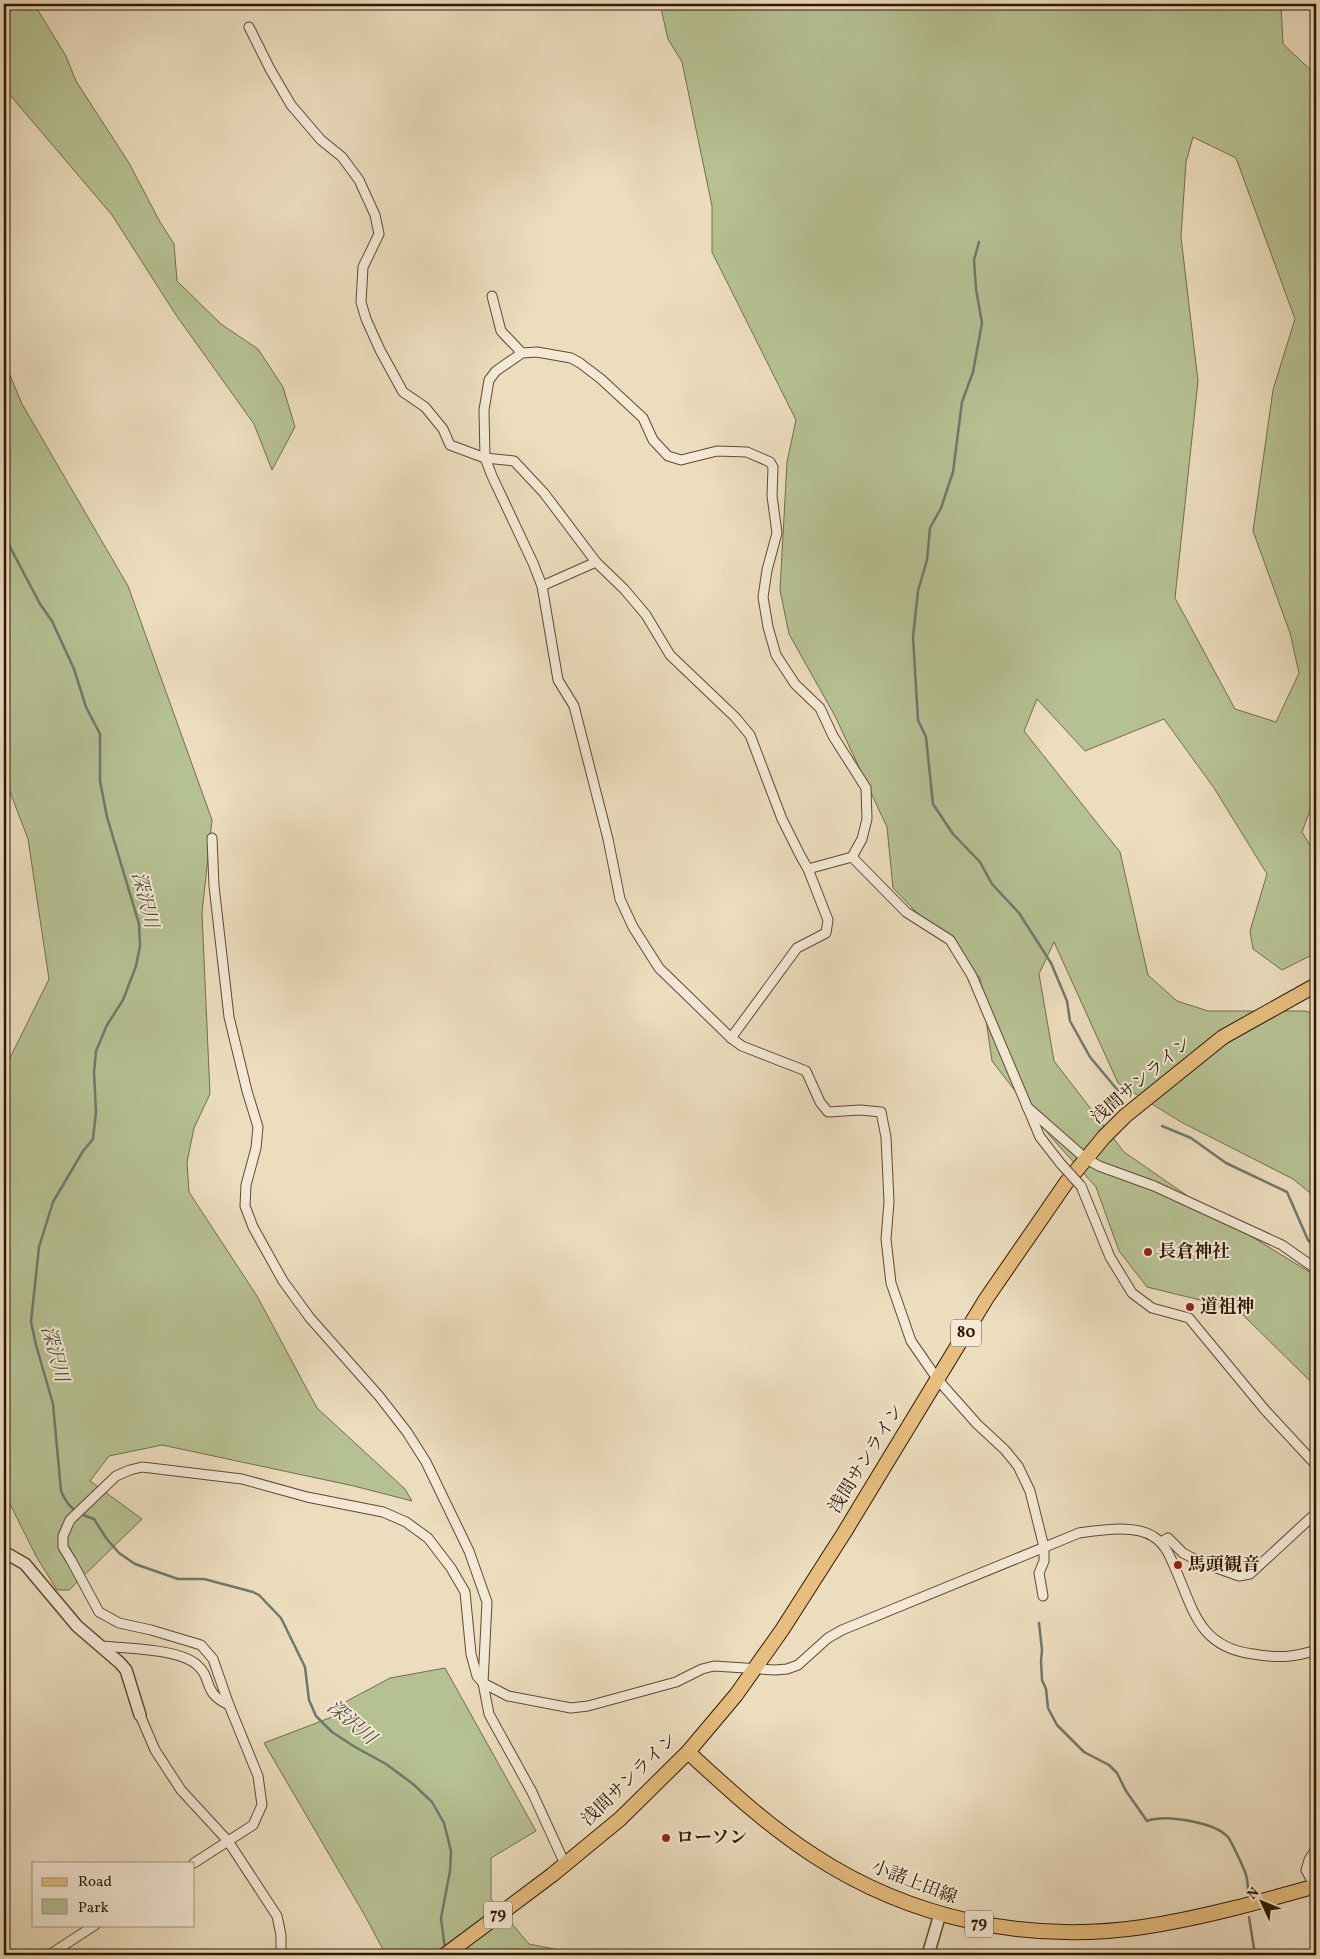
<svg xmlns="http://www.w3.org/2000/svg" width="1320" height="1959" font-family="Vollkorn,'Noto Serif JP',serif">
	<rect width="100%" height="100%" fill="#ecddbe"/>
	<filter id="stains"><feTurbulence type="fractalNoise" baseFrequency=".004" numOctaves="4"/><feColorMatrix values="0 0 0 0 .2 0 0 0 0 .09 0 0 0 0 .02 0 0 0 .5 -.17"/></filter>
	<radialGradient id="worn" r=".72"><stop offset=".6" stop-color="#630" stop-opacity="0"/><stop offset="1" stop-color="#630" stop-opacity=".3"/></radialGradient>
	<g fill="#b6c193" stroke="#746c4c" fill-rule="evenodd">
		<polygon points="4,4 34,4 66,56 76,81 129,163 160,222 174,244 177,281 221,324 258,349 283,387 295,427 272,470 254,424 176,315 112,215 4,88"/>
		<path d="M660,4H1281L1283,44L1316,75V794L1302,832L1316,855V953L1282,970L1253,949L1250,931L1267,874L1214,788L1164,719L1085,751L1037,699L1024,731L1120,852L1148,975L1177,1001L1208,1011H1305L1316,1014V1195L1314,1196L1293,1179L1181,1122L1118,1083L1054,942L1039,974L1054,1061L1124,1152L1208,1210L1316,1276V1379L1309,1380L1237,1309L1147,1287L1119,1251L1096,1187L1050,1136L992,1061L980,978L893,888L887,827L835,716L789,634L780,590L787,462L796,420L712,252V206L682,62L668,39ZM1193,137L1236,158L1295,319L1273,390L1253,531L1290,633L1299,673L1276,722L1235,709L1175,598L1198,381L1181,237L1186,162Z"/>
		<polygon points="4,361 22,404 128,586 212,820 202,913 210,1094 194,1128 187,1162 189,1192 257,1296 317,1408 405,1489 412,1501 354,1486 162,1445 109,1456 90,1481 142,1519 69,1590 57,1590 36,1556 4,1492 4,1070 49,979 28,839 7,784 4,783"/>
		<polygon points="445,1668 536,1831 491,1858 491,1899 529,1944 584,1955 386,1955 364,1914 264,1743 332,1717 347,1701 390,1678"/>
	</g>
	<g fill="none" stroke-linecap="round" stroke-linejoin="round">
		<g stroke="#6f796d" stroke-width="2.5">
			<polyline points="979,242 974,260 976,289 982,323 973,372 962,402 953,472 941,508 930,528 927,560 918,591 913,637 918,720 926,737 933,804 953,834 980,862 992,884 1019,913 1051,963 1067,1001 1070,1021 1090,1057 1120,1093"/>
			<path d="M4,538L8,543L40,604L52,621L74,669L86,707L100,734V781L107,817L139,924L140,946L136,966L123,1000L107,1025L96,1051L94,1072L96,1112L93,1139L83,1151L53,1202L39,1247L31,1322L36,1345L53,1404L61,1491C69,1509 76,1513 94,1519L106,1538L119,1553L135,1564L178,1579H204L253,1592L259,1595L281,1618L305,1667L309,1700L316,1716L332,1732L355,1747L386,1764L413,1784L432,1802L444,1823L451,1851L450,1871L441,1918L445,1949"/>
			<polyline points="1162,1126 1191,1138 1226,1163 1287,1192 1308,1240 1316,1248"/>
			<path d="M1039,1623L1042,1650L1041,1661L1042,1680L1046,1689L1048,1708L1057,1725L1084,1752L1109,1765L1117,1773L1126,1791L1147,1821C1165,1814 1214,1822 1228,1837C1231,1841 1245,1870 1246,1875C1248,1881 1248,1888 1248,1894"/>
			<polyline points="1249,1917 1255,1955"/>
		</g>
		<defs>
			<g id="minor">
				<polyline points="249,27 270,69 291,105 321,140 342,157 359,180 375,215 379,234 363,267 361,302 366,319 380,350 403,392 425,407 443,429 450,445 485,458 514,461 544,493 596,562 624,589 646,615 670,655 735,717 750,735 782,819 800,855 808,869 828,920 826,933 797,948 731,1038"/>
				<polyline points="492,296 501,331 522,353 537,352 571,358 580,363 601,379 643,418 653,440 668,456 681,460 717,451 747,452 770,462 773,467 772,496 777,533 767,570 763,597 768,627 776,655 795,684 820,708 833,736 866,788 867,819 862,839 852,857 808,869"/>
				<polyline points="522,353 496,371 489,380 484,410 485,458 492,476 533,563 542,586 558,680 574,706 608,839 620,899 633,927 659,968 731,1038 742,1046 806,1071 820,1102 828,1112 860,1110 881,1112 886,1137 889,1202 886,1239 891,1283 911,1341 938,1380 977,1424 1005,1450 1018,1466 1030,1491 1044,1547 1044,1561 1039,1573 1043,1596"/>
				<polyline points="542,586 596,562"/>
				<polyline points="212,838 214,886 229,1017 247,1091 258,1127 256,1148 246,1185 245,1206 253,1227 283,1281 310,1318 379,1396 407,1432 426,1462 469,1551 487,1602 483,1683 489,1714 532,1792 565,1864"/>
				<polyline points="852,857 906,912 950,940 972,976 1040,1137 1061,1164"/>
				<polyline points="1027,1107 1085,1158 1099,1166 1154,1186 1282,1245 1316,1269"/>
				<polyline points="1081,1186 1110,1257 1132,1293 1152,1308 1189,1318 1265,1410 1316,1465"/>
				<polyline points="1161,1542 1168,1538 1183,1553 1200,1562 1239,1576 1250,1574 1316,1513"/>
				<path d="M101,1646C125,1648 178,1649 196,1664C214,1679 201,1692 229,1705"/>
				<polyline points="140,1715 155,1750 181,1790 228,1841 277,1916 281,1935 281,1955"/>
				<polyline points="1316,1849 1309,1860 1306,1870 1316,1888"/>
				<path d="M194,1863L253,1825L262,1805L258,1776L229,1705L213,1659L201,1645L151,1630L119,1623L99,1612L71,1560L63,1547V1536L70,1520L116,1476L130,1470L142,1467L242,1479L307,1497L383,1512L406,1522L428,1538L451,1568L465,1592L471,1654L477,1676L483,1683L508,1696L571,1708L588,1706L676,1682L702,1669L714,1666L775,1670L787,1669L798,1665L828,1638L842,1630L1079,1533C1100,1530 1136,1524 1154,1537C1165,1544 1170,1556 1175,1568C1194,1611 1199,1647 1253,1654C1277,1658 1293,1658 1316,1650"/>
				<polyline points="49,1955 95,1925"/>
			</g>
			<g id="tertiary">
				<polyline points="4,1552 25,1564 77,1626 120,1663 126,1670 140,1715"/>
				<polyline points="928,1955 940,1914"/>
			</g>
			<g id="primary">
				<path d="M688,1752C727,1788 768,1826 813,1855C910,1919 1028,1944 1143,1927C1202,1918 1259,1902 1316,1886"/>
				<polyline points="445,1955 552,1875 620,1819 688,1752 736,1695 782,1630 844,1533 986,1299 1066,1183 1104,1137 1125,1116 1223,1037 1316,985"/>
			</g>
		</defs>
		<use href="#minor" stroke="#604833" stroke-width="11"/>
		<use href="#tertiary" stroke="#604833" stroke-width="14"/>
		<use href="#primary" stroke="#311705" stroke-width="16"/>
		<use href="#minor" stroke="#f3e9d5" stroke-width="9"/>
		<use href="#tertiary" stroke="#f3e9d5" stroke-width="11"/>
		<use href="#primary" stroke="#e6be7f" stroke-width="14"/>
		<defs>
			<polyline id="minor-bridge" points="1061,1164 1081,1186"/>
		</defs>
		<use href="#minor-bridge" stroke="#604833" stroke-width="11" stroke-linecap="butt"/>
		<use href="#minor-bridge" stroke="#f3e9d5" stroke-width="9"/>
	</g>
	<g fill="#8f2418" stroke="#f3e9d5" stroke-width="2">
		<circle cx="1148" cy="1252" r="5"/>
		<circle cx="1190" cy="1307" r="5"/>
		<circle cx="1178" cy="1565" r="5"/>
		<circle cx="666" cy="1838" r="5"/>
	</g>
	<g text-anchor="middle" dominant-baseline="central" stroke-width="4" stroke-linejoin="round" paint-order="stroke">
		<g fill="#f3e9d5" stroke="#6b5643" stroke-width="1">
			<rect x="951" y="1319.5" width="30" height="27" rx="4"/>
			<rect x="484" y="1901.5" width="28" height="27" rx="4"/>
			<rect x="965" y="1910.5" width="28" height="27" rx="4"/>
		</g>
		<g font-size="16" font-weight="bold" fill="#311705">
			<text x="966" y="1333">80</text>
			<text x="498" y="1915">79</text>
			<text x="979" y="1924">79</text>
		</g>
		<g font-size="18" fill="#311705" stroke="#f3e9d5">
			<text transform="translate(1142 1081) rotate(-40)">浅間サンライン</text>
			<text transform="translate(867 1459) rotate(-58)">浅間サンライン</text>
			<text transform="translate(630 1780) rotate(-44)">浅間サンライン</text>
			<text transform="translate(914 1883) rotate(21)">小諸上田線</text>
		</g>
		<g font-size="18" font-weight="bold" fill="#311705" stroke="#f3e9d5" text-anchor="start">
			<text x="1158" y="1252">長倉神社</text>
			<text x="1200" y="1307">道祖神</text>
			<text x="1188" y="1565">馬頭観音</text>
			<text x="676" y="1838">ローソン</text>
		</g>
		<g font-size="19" font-style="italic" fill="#555042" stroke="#f3e9d5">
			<text transform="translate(144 900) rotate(76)">深沢川</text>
			<text transform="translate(54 1354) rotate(75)">深沢川</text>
			<text transform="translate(351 1723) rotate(40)">深沢川</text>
		</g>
	</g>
	<rect width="1320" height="1959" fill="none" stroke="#ecddbe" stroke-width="20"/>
	<rect x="5" y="5" width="1310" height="1949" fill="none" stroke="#311705" stroke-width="2.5"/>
	<rect x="10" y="10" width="1300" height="1939" fill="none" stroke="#311705"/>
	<rect x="32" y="1862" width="162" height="65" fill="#f3e9d5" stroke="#a59582"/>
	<rect x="42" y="1878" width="25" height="8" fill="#e6be7f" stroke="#a59582"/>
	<text x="78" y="1886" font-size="15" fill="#311705">Road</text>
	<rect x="42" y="1899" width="25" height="15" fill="#b6c193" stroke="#a59582"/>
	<text x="78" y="1912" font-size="15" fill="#311705">Park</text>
	<g transform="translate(1262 1902) rotate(314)" stroke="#f3e9d5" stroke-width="4" paint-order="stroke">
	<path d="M0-4L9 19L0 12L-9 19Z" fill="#311705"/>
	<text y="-8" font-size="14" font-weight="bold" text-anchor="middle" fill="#311705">N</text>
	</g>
	<rect width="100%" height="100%" filter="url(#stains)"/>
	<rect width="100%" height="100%" fill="url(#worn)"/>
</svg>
